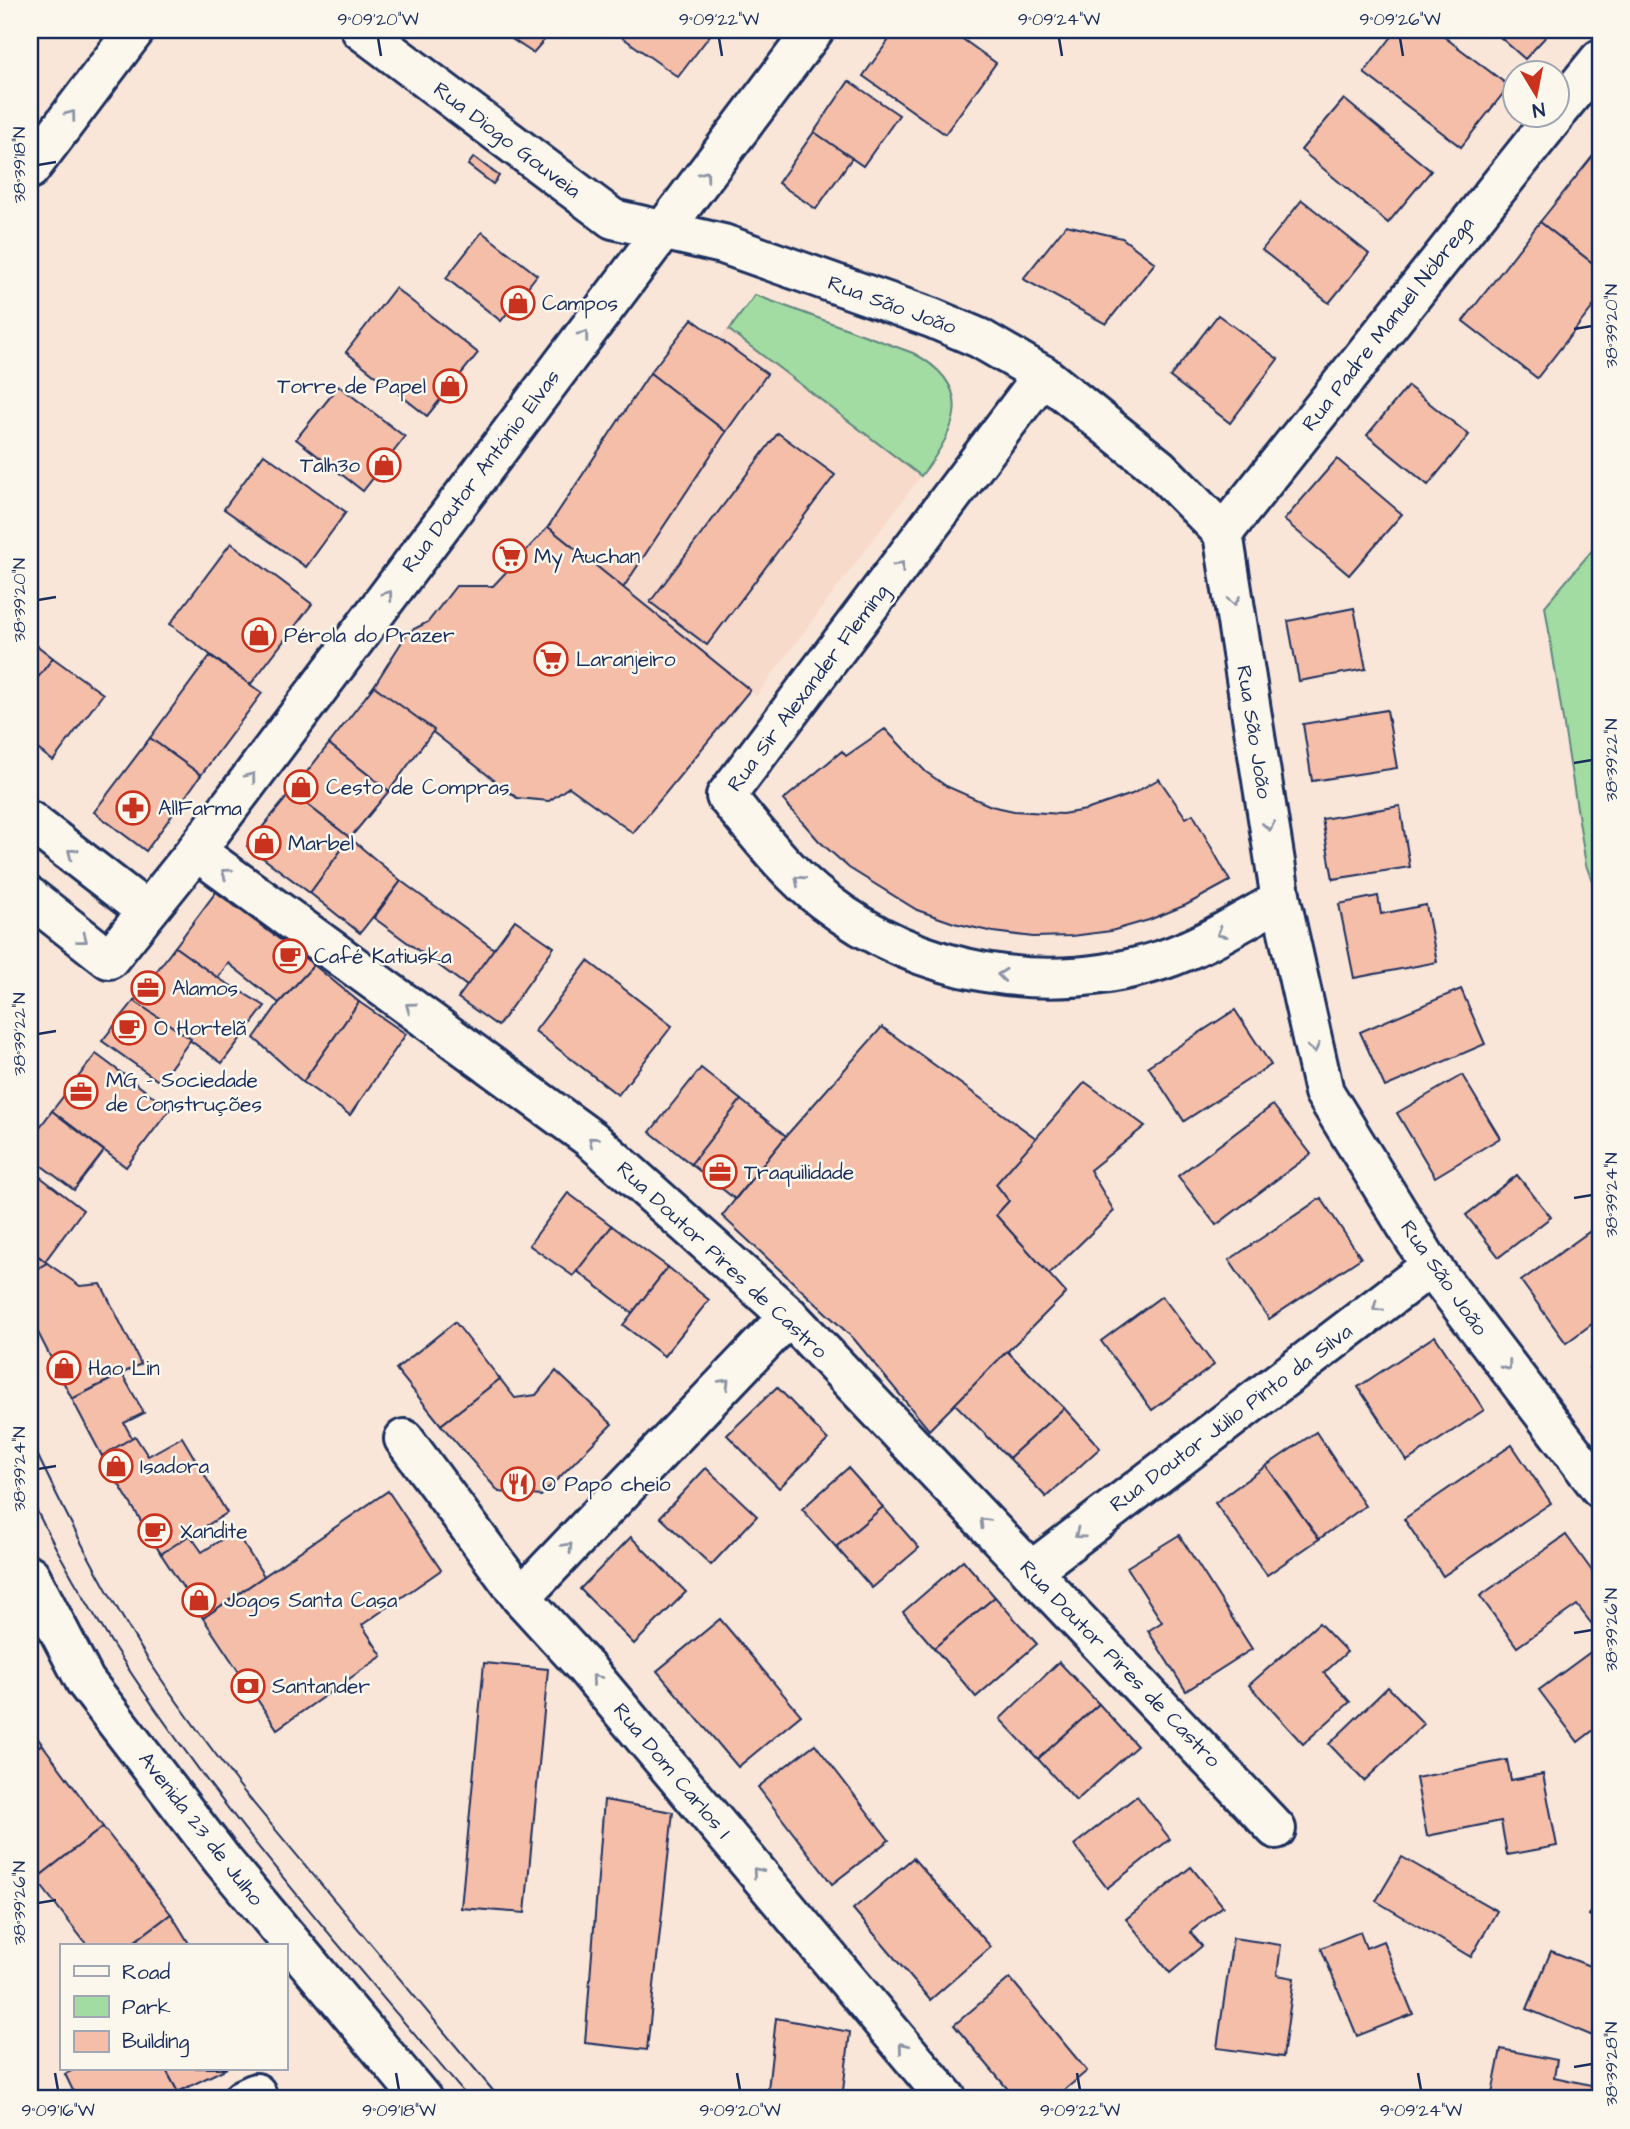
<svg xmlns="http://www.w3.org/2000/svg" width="1630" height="2129" font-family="'Architects Daughter',sans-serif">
	<rect width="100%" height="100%" fill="#f9e6d8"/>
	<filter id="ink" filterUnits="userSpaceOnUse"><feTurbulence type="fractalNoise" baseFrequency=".0143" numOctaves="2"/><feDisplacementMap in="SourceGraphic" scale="14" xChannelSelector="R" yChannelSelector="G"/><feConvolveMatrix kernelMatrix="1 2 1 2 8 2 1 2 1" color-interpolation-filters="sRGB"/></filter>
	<g filter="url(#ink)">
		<polygon fill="#f8daca" points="692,319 720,339 727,329 921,476 756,696 548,527 650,373"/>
		<g fill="#a2dca2" stroke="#5e8680" stroke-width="2">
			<path d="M755,295L913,353C977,387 957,430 921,476L729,330Z"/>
			<polygon points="1600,541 1600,902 1586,865 1545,606"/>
		</g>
		<g fill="#f5bea9" stroke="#1b2f5e" stroke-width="2">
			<polygon points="498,30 553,30 533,53"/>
			<polygon points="612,30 714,30 678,77"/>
			<polygon points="896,30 950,30 996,63 945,134 863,76"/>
			<polygon points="1397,30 1435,30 1509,86 1461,147 1364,73"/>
			<polygon points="1492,30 1552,30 1525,59"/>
			<polygon points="849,81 899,115 863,166 814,132"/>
			<polygon points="1344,99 1431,171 1388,223 1301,150"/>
			<polygon points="814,132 852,158 816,209 778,183"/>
			<polygon points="1600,147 1600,269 1540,222"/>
			<polygon points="474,157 499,176 493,184 468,165"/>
			<polygon points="1302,200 1369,254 1329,303 1262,250"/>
			<polygon points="1540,222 1600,269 1600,298 1537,378 1463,321"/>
			<polygon points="1066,225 1122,238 1155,263 1106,324 1023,279"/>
			<polygon points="482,232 537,275 501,321 446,278"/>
			<polygon points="395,288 478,353 427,416 346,352"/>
			<polygon points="1218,315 1278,359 1230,423 1170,377"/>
			<polygon points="692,319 767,374 726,432 650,373"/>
			<polygon points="650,373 726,432 623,588 548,527"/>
			<polygon points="339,386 405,437 363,491 296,439"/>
			<polygon points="1408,386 1469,435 1428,485 1367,435"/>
			<polygon points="778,433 835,475 707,645 650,602"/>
			<polygon points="264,454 346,512 306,567 224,509"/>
			<polygon points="1337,459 1402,514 1349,575 1284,520"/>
			<polygon points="548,527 750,690 633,833 569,787 549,801 517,798 374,686 408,632 428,622 456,586 493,586"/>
			<polygon points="231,543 312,604 250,685 170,624"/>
			<polygon points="1354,608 1366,669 1299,681 1288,621"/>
			<polygon points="30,640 53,658 30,688"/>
			<polygon points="210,656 262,693 201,775 150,738"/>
			<polygon points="53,658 103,694 53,761 30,743 30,688"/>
			<polygon points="374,686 434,730 389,791 329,744"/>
			<polygon points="1387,710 1397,768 1312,781 1303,724"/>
			<polygon points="885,729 926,772 946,786 991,806 1014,811 1062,814 1086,810 1132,794 1159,779 1186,818 1193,814 1230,881 1186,905 1149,920 1111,931 1072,936 1033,937 993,932 954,923 917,910 849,868 819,841 783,800 842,751 846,756"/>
			<polygon points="150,738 201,775 146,851 94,812"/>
			<polygon points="329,744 389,791 350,838 291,792"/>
			<polygon points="291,792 350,838 310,893 247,846"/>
			<polygon points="1400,806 1410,867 1333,879 1322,819"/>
			<polygon points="350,838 401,881 360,933 310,893"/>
			<polygon points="401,881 494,949 467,986 374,918"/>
			<polygon points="216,892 314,965 279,1003 228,963 218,978 175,947"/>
			<polygon points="1378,896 1381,914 1426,905 1437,962 1354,978 1339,904"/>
			<polygon points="515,920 554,947 498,1026 458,998"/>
			<polygon points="175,947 218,978 265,1006 222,1063 134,1001"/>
			<polygon points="588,961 672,1026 618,1095 535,1031"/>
			<polygon points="314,965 359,1002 303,1082 254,1038 279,1003"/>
			<polygon points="1461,989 1485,1044 1385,1087 1360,1032"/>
			<polygon points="134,1001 191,1039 160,1082 102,1041"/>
			<polygon points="359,1002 406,1034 350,1115 303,1082"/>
			<polygon points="1235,1010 1271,1065 1184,1121 1148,1066"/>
			<polygon points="882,1027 1037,1139 996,1184 1009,1201 996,1215 1066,1293 929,1430 854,1339 722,1216 786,1136"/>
			<polygon points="96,1054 170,1109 126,1167 52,1111"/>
			<polygon points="701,1068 741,1100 691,1164 650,1132"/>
			<polygon points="1462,1075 1500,1138 1435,1177 1397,1113"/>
			<polygon points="1085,1082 1145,1126 1090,1170 1114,1211 1049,1274 996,1215 1009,1201 996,1184"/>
			<polygon points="741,1100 786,1136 735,1199 691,1164"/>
			<polygon points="1273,1105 1311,1154 1216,1225 1178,1176"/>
			<polygon points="52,1111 104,1151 74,1190 30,1157 30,1140"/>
			<polygon points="30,1169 83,1210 45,1261 30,1250"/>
			<polygon points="1517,1175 1551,1217 1499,1257 1466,1215"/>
			<polygon points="568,1193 612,1226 573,1276 529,1245"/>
			<polygon points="1321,1198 1361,1258 1269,1319 1229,1260"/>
			<polygon points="1600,1224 1600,1318 1566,1343 1521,1281"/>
			<polygon points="612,1226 668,1267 632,1313 577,1271"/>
			<polygon points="30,1250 47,1263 30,1273"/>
			<polygon points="47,1263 80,1286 101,1284 141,1364 72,1399 30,1317 30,1273"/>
			<polygon points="668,1267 709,1300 664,1356 623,1325"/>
			<polygon points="1162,1296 1214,1365 1152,1410 1101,1341"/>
			<polygon points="455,1322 500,1379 441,1425 396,1369"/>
			<polygon points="1435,1336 1484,1410 1407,1461 1358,1387"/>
			<polygon points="1007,1351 1064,1408 1009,1458 955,1404"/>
			<polygon points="1600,1360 1600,1384 1589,1368"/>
			<polygon points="556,1371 612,1424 541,1496 499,1492 441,1425 500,1379 515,1398 536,1395"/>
			<polygon points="122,1374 144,1413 124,1423 132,1438 102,1456 72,1399"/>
			<polygon points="777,1387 828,1440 779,1488 727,1435"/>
			<polygon points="1064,1408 1100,1448 1046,1497 1009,1458"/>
			<polygon points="1316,1432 1365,1506 1319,1539 1266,1466"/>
			<polygon points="135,1436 148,1456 182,1437 227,1513 161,1554 102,1456"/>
			<polygon points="1512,1445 1551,1503 1443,1576 1404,1519"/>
			<polygon points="1266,1466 1319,1539 1267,1575 1215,1503"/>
			<polygon points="706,1468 757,1516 711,1565 660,1517"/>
			<polygon points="848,1468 883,1507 836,1547 802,1509"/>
			<polygon points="388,1491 441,1570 362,1625 382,1656 277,1729 203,1618"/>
			<polygon points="883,1507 919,1548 872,1588 836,1547"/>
			<polygon points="235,1531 264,1576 203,1618 161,1554 190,1535 202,1552"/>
			<polygon points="1179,1535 1252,1649 1186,1691 1148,1631 1162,1622 1127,1567"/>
			<polygon points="1566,1535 1600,1582 1600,1617 1591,1623 1577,1605 1517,1647 1480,1596"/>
			<polygon points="631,1537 686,1592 634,1644 580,1589"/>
			<polygon points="963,1560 995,1597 934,1648 903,1612"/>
			<polygon points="995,1597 1037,1644 976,1697 934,1648"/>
			<polygon points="720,1619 801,1715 738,1767 657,1671"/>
			<polygon points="1319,1623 1347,1652 1324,1673 1350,1702 1303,1744 1249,1685"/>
			<polygon points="1600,1645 1600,1725 1578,1742 1539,1690"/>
			<polygon points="1059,1662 1099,1704 1038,1759 1000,1719"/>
			<polygon points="484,1663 548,1669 525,1913 461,1908"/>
			<polygon points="1388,1687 1424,1724 1364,1781 1329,1744"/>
			<polygon points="1099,1704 1137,1746 1076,1801 1038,1759"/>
			<polygon points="30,1728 42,1744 30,1753"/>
			<polygon points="42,1744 103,1827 36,1879 30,1871 30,1753"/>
			<polygon points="815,1744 889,1840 832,1884 758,1787"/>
			<polygon points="1507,1760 1511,1780 1543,1774 1557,1846 1507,1855 1501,1821 1427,1836 1416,1778"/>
			<polygon points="1137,1796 1170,1839 1107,1888 1074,1845"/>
			<polygon points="604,1800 673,1812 647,2050 585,2043"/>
			<polygon points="103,1827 171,1914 130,1945 87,1945 36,1879"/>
			<polygon points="1402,1857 1497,1911 1471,1957 1376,1901"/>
			<polygon points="913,1858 991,1947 930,2000 853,1909"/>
			<polygon points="1191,1867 1223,1906 1190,1932 1202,1946 1170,1973 1126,1919"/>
			<polygon points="1600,1900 1600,1923 1589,1915"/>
			<polygon points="171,1914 190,1945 130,1945"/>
			<polygon points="1360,1932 1366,1948 1383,1941 1413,2014 1357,2036 1321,1948"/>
			<polygon points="1233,1938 1281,1945 1277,1975 1294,1978 1283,2057 1217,2048"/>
			<polygon points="1551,1951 1600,1970 1600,2039 1527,2009"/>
			<polygon points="1010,1978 1087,2071 1054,2099 1016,2099 954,2025"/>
			<polygon points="776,2018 850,2032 842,2099 767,2099"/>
			<polygon points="1501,2049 1557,2060 1554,2077 1600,2087 1600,2099 1491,2099"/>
			<polygon points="77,2068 165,2068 178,2092 164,2099 77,2099 65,2074"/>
			<polygon points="165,2068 227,2068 178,2092"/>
		</g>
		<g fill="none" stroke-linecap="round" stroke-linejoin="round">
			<defs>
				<g id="minor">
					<polyline points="361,30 613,219 723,244 932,318 979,338 1043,375 1159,468 1223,533 1281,900 1324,1092 1431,1266 1600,1488"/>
					<polyline points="1556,113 1600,59"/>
					<path d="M1043,375L726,796C757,833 786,872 824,901C920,975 1046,997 1162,960C1204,946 1242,921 1281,900"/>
					<polyline points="1223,533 1555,116"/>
					<polyline points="30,821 145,910"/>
					<polyline points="196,851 591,1139 789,1316 1276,1829"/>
					<polyline points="30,897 109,959 196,851 814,30"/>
					<polyline points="404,1439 521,1597 585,1667 947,2099"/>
					<polyline points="1031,1571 1431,1266"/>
					<polyline points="521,1597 789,1316"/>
					<polyline points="243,2099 256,2093"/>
				</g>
				<g id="major">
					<polyline points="30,169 135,30"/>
					<polyline points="30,1575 85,1681 223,1861 422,2099"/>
				</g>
			</defs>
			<use href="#minor" stroke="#1b2f5e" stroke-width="44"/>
			<use href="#major" stroke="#1b2f5e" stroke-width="44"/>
			<use href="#minor" stroke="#fbf7ec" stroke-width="38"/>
			<use href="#major" stroke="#fbf7ec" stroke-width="38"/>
			<g stroke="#1b2f5e" stroke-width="2">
				<path d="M30,1439C66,1516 105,1592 151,1664C180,1708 213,1751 245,1793L500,2099"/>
				<path d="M30,1497C138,1721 310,1910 469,2099"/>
			</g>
		</g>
		<defs><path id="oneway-chevron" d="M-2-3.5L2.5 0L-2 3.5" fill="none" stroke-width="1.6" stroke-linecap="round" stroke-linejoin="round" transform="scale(1.75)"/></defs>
		<g stroke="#8b93a5">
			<use href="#oneway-chevron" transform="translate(71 115) rotate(-53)"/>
			<use href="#oneway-chevron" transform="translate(705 175) rotate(-53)"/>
			<use href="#oneway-chevron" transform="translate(584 335) rotate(-53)"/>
			<use href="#oneway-chevron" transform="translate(900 566) rotate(-53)"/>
			<use href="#oneway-chevron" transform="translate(388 595) rotate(-53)"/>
			<use href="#oneway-chevron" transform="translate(1234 601) rotate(81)"/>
			<use href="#oneway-chevron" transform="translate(251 777) rotate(-53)"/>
			<use href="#oneway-chevron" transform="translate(1269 826) rotate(81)"/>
			<use href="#oneway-chevron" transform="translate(72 853) rotate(-142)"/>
			<use href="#oneway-chevron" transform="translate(226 873) rotate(-144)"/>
			<use href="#oneway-chevron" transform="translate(799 880) rotate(-138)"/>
			<use href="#oneway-chevron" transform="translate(1221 933) rotate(150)"/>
			<use href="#oneway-chevron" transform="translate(83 939) rotate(38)"/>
			<use href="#oneway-chevron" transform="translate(1002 975) rotate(-174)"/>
			<use href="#oneway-chevron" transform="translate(410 1007) rotate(-144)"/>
			<use href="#oneway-chevron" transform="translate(1314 1048) rotate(77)"/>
			<use href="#oneway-chevron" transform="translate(593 1141) rotate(-140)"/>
			<use href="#oneway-chevron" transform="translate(1377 1307) rotate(143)"/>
			<use href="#oneway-chevron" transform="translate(1507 1366) rotate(53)"/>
			<use href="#oneway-chevron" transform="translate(725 1383) rotate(-46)"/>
			<use href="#oneway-chevron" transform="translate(984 1522) rotate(-134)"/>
			<use href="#oneway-chevron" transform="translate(1079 1534) rotate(143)"/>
			<use href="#oneway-chevron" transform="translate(568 1547) rotate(-46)"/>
			<use href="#oneway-chevron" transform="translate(596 1679) rotate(-130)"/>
			<use href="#oneway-chevron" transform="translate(757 1872) rotate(-130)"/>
			<use href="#oneway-chevron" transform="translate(903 2047) rotate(-130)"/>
		</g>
	</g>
	<path fill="none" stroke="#1b2f5e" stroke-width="2.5" d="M378,38L381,56M719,38L722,56M1059,38L1062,56M1400,38L1403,56M38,165L56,162M1574,329L1592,326M38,600L56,597M1574,763L1592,760M38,1034L56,1031M1574,1198L1592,1195M38,1469L56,1466M1574,1633L1592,1630M38,1903L56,1900M1574,2067L1592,2064M55,2073L58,2090M396,2073L399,2090M737,2073L740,2090M1077,2073L1080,2090M1418,2073L1421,2090"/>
	<defs>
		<symbol id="shop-ring" viewBox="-11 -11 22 22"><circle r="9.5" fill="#fbf7ec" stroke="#c8321e" stroke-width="1.5"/><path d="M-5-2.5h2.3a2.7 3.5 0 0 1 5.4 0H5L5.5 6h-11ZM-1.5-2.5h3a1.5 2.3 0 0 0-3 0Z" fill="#c8321e"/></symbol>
		<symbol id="supermarket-ring" viewBox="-11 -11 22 22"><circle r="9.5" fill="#fbf7ec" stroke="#c8321e" stroke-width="1.5"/><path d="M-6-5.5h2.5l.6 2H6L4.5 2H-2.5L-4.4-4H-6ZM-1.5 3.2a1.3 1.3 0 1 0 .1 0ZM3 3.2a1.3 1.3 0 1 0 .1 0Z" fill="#c8321e"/></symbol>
		<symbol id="pharmacy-ring" viewBox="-11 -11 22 22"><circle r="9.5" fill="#fbf7ec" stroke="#c8321e" stroke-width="1.5"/><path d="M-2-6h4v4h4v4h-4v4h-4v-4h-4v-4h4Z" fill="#c8321e"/></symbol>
		<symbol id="cafe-ring" viewBox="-11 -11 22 22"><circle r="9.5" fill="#fbf7ec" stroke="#c8321e" stroke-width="1.5"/><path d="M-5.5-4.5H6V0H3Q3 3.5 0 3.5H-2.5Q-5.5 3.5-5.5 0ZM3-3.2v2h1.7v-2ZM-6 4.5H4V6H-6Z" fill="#c8321e"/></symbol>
		<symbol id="office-ring" viewBox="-11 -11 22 22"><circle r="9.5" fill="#fbf7ec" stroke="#c8321e" stroke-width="1.5"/><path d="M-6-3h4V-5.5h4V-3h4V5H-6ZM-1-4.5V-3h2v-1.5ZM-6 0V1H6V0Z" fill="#c8321e"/></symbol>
		<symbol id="restaurant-ring" viewBox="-11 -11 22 22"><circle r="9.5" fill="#fbf7ec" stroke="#c8321e" stroke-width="1.5"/><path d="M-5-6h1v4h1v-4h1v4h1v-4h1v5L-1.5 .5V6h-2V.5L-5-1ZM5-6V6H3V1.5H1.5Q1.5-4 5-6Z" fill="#c8321e"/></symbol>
		<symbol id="bank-ring" viewBox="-11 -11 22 22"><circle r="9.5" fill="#fbf7ec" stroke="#c8321e" stroke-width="1.5"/><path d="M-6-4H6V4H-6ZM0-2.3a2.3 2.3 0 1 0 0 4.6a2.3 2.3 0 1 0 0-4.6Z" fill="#c8321e"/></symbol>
	</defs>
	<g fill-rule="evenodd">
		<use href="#shop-ring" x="499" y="284" width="38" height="38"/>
		<use href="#shop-ring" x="431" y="367" width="38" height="38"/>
		<use href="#shop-ring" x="365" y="446" width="38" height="38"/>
		<use href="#supermarket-ring" x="491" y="537" width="38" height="38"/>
		<use href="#shop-ring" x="240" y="616" width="38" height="38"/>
		<use href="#supermarket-ring" x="532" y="640" width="38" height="38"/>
		<use href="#shop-ring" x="282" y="768" width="38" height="38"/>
		<use href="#pharmacy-ring" x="114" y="789" width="38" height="38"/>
		<use href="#shop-ring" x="245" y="824" width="38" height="38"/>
		<use href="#cafe-ring" x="271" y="937" width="38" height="38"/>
		<use href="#office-ring" x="129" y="969" width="38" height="38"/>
		<use href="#cafe-ring" x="110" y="1009" width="38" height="38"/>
		<use href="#office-ring" x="62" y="1073" width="38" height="38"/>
		<use href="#office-ring" x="701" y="1153" width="38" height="38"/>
		<use href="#shop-ring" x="45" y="1349" width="38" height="38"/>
		<use href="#shop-ring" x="97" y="1447" width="38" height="38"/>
		<use href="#restaurant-ring" x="499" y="1465" width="38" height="38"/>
		<use href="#cafe-ring" x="136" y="1512" width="38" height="38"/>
		<use href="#shop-ring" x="180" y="1581" width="38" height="38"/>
		<use href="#bank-ring" x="229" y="1667" width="38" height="38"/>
	</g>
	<g text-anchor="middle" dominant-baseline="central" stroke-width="5" stroke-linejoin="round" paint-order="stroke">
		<g font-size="21" fill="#1b2f5e" stroke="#fbf7ec">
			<text transform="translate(507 140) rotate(37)">Rua Diogo Gouveia</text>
			<text transform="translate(892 305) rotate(20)">Rua São João</text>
			<text transform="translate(1388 324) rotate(-52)">Rua Padre Manuel Nóbrega</text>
			<text transform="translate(481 471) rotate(-53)">Rua Doutor António Elvas</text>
			<text transform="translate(808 688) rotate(-53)">Rua Sir Alexander Fleming</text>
			<text transform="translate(1254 732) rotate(81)">Rua São João</text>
			<text transform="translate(722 1260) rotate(43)">Rua Doutor Pires de Castro</text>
			<text transform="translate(1444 1278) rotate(55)">Rua São João</text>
			<text transform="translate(1231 1418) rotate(-37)">Rua Doutor Júlio Pinto da Silva</text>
			<text transform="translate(1120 1664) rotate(46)">Rua Doutor Pires de Castro</text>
			<text transform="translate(672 1771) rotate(50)">Rua Dom Carlos I</text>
			<text transform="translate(201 1829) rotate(52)">Avenida 23 de Julho</text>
		</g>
		<g font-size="21" fill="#1b2f5e" stroke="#fbf7ec" text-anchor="start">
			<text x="542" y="303">Campos</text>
			<text x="426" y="386" text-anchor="end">Torre de Papel</text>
			<text x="360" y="465" text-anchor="end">Talh3o</text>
			<text x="534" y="556">My Auchan</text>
			<text x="284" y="635">Pérola do Prazer</text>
			<text x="576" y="659">Laranjeiro</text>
			<text x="326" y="787">Cesto de Compras</text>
			<text x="158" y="808">AllFarma</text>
			<text x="288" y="843">Marbel</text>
			<text x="314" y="956">Café Katiuska</text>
			<text x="172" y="988">Alamos</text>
			<text x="154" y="1028">O Hortelã</text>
			<text x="106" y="1080">MG - Sociedade<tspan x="106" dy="24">de Construções</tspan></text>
			<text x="744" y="1172">Traquilidade</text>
			<text x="88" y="1368">Hao Lin</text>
			<text x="140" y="1466">Isadora</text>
			<text x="542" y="1484">O Papo cheio</text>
			<text x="180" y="1531">Xandite</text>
			<text x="224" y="1600">Jogos Santa Casa</text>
			<text x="272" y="1686">Santander</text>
		</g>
	</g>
	<rect width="1630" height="2129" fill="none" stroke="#fbf7ec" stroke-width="77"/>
	<rect x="60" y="1944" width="228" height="126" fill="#fbf7ec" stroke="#a1a7b3" stroke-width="2"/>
	<rect x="74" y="1966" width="35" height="10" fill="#fbf7ec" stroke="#a1a7b3" stroke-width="2"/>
	<text x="122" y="1979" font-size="21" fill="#1b2f5e">Road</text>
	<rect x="74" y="1996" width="35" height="21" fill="#a2dca2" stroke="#a1a7b3" stroke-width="2"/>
	<text x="122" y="2014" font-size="21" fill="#1b2f5e">Park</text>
	<rect x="74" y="2031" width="35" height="21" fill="#f5bea9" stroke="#a1a7b3" stroke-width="2"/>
	<text x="122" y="2048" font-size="21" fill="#1b2f5e">Building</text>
	<g transform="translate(1536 94) rotate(170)"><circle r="33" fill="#fbf7ec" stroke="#a1a7b3" stroke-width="2"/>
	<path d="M0-5L12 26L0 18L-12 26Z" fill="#c8321e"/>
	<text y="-10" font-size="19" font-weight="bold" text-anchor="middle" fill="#1b2f5e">N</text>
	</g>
	<rect x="38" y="38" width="1554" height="2052" fill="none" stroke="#1b2f5e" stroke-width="2.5"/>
	<g font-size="18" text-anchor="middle" fill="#1b2f5e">
		<text x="378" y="25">9°09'20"W</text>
		<text x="719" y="25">9°09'22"W</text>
		<text x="1059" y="25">9°09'24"W</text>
		<text x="1400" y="25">9°09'26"W</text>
		<text transform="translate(19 165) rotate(-90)" y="6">38°39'18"N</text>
		<text transform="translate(1611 326) rotate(-90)" y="6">38°39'20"N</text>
		<text transform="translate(19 600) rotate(-90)" y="6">38°39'20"N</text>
		<text transform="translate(1611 760) rotate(-90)" y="6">38°39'22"N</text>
		<text transform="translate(19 1034) rotate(-90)" y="6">38°39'22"N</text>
		<text transform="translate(1611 1195) rotate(-90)" y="6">38°39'24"N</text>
		<text transform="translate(19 1469) rotate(-90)" y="6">38°39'24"N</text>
		<text transform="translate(1611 1630) rotate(-90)" y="6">38°39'26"N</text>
		<text transform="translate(19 1903) rotate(-90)" y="6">38°39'26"N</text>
		<text transform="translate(1611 2064) rotate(-90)" y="6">38°39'28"N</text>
		<text x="58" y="2116">9°09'16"W</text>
		<text x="399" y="2116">9°09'18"W</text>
		<text x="740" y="2116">9°09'20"W</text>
		<text x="1080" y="2116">9°09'22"W</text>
		<text x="1421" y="2116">9°09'24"W</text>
	</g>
</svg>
